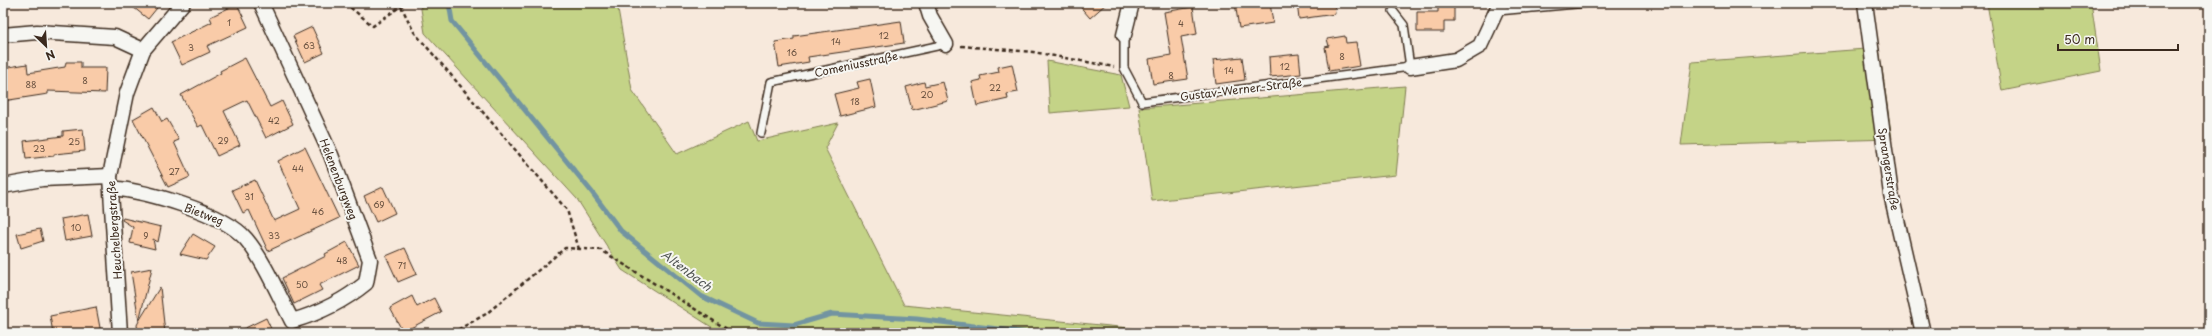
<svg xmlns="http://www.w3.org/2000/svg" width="2212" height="336" font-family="'Playpen Sans',sans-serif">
	<rect width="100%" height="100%" fill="#f7e9dc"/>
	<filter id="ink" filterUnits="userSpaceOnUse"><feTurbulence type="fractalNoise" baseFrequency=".025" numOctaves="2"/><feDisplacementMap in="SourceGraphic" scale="8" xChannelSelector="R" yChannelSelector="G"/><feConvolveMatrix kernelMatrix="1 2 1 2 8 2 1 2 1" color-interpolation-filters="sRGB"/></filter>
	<g filter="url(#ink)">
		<g fill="#c4d387" stroke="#807e52">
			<polygon points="420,3 617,3 632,90 677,154 749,121 757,141 838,123 825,148 904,305 1178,333 721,333 622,270 577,199 425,33"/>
			<polygon points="1987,3 2091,3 2101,71 2002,91"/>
			<polygon points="1879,48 1892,139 1681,145 1692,62"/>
			<polygon points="1047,61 1121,75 1129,106 1050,113"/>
			<polygon points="1405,86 1396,175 1152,201 1139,108"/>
		</g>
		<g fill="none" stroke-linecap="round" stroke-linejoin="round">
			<polyline stroke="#7294a1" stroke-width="5" points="449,3 452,21 591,191 621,231 701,296 758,323 794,325 832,314 917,319 1030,333"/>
		</g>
		<g fill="#f9cba8" stroke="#3b2a1e">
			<polygon points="128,3 161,3 148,19"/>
			<polygon points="1077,3 1107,3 1090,18"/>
			<polygon points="1235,3 1270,3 1273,23 1239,28"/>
			<polygon points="1297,3 1334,3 1335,14 1299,19"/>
			<polygon points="1438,3 1454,3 1454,21 1444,21 1444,32 1417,32 1417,12 1438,12"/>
			<polygon points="237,4 248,27 207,46 210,52 182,65 171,42 212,22 210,17"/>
			<polygon points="1193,7 1197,34 1181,37 1188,79 1153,84 1149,59 1171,55 1164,12"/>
			<polygon points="901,21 904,43 808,57 809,62 779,67 775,42 794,39 794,36"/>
			<polygon points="312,27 324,53 305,62 293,36"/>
			<polygon points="1345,36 1346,43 1356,42 1360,66 1329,71 1325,47 1329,46 1327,39"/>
			<polygon points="1299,54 1301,74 1270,77 1269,57"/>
			<polygon points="1242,57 1245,80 1216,84 1213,60"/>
			<polygon points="245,58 270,107 282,101 293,124 266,138 247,100 224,111 240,145 217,156 202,125 198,127 181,95 221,73 220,71"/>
			<polygon points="66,62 81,62 81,68 106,68 105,93 48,91 48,94 3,101 3,68 27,64 28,73 65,67"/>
			<polygon points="1012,64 1018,92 1007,94 1008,99 977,106 972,82 981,80 980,76 999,72 998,67"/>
			<polygon points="870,79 876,107 840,116 834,94 859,88 857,82"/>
			<polygon points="924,82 925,86 943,82 948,101 912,110 906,87"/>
			<polygon points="154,107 162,122 167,119 179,140 174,142 190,177 168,187 133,119"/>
			<polygon points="83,129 85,151 54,154 54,156 26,159 24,141 63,136 63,131"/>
			<polygon points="305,147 339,218 268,251 249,210 243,213 232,190 255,180 274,221 300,209 278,161"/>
			<polygon points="383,187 395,213 376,222 364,196"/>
			<polygon points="88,214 92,236 65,241 61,219"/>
			<polygon points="123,218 161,227 158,242 153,239 155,249 130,243 133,227 122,220"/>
			<polygon points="40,229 43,241 21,248 17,234"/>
			<polygon points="193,234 215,247 206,260 180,254"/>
			<polygon points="347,242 359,265 319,285 322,290 294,304 282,278 326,256 325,254"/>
			<polygon points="405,248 417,274 398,282 386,256"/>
			<polygon points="152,268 139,321 160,287 165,333 138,333 137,325 139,321 131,272"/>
			<polygon points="412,296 417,307 434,298 441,312 403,332 390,308"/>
			<polygon points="96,307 101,333 53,333 50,316"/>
			<polygon points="266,318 273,333 235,333"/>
		</g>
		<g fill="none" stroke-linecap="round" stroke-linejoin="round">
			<defs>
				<g id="service">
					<polyline points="1498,11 1587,3"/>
					<polyline points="1124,35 1124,68 1142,102 1410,67 1404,25 1393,11"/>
					<polyline points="761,133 771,82 946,44"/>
				</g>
				<g id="minor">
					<polyline points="926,3 930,16 946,44"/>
					<polyline points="1865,3 1891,194 1923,333"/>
					<polyline points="3,35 37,32 115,37 143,50"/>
					<polyline points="1124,35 1132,3"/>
					<polyline points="1410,67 1456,60 1480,46 1500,3"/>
					<polyline points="3,186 42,179 110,176"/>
					<path d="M111,188C145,191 223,212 246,239C263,259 279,296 292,321C320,313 344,301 366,283L370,260L331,155L261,3"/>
					<polyline points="120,333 110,176 127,93 143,50 183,3"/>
				</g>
			</defs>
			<use href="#service" stroke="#3b2a1e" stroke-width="10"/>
			<use href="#minor" stroke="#3b2a1e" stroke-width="17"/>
			<g stroke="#3b2a1e" stroke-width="2.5" stroke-dasharray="4 3" stroke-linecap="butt">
				<polyline points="345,3 373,26 405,3"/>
				<polyline points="401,6 414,32 567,210 579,249"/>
				<polyline points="961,46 1033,52 1114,67"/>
				<polyline points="452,333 486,314 565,248 601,250 733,333"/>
			</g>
			<use href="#service" stroke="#f6f6f2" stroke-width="7"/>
			<use href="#minor" stroke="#f6f6f2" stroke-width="14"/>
		</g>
	</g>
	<g text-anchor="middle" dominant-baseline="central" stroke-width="4" stroke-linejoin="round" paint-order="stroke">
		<g font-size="9" fill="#6a5240">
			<text x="229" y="22">1</text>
			<text x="1181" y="23">4</text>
			<text x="884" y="35">12</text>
			<text x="836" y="41">14</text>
			<text x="309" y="45">63</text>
			<text x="191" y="47">3</text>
			<text x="792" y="52">16</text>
			<text x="1342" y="56">8</text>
			<text x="1285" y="66">12</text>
			<text x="1229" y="70">14</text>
			<text x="1171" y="75">8</text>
			<text x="85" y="80">8</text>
			<text x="31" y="84">88</text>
			<text x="995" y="87">22</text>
			<text x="927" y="94">20</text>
			<text x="855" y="101">18</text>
			<text x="274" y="120">42</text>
			<text x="223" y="140">29</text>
			<text x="74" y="141">25</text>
			<text x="39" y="148">23</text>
			<text x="298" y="168">44</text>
			<text x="174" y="171">27</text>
			<text x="249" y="196">31</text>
			<text x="379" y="204">69</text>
			<text x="318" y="211">46</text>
			<text x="76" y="227">10</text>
			<text x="146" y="235">9</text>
			<text x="274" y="235">33</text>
			<text x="342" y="260">48</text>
			<text x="402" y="265">71</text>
			<text x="302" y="284">50</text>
		</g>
		<g font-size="11" fill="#3b2a1e" stroke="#f6f6f2">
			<text transform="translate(856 64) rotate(-12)">Comeniusstraße</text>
			<text transform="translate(1241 89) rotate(-7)">Gustav-Werner-Straße</text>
			<text transform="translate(1889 169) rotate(81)">Sprangerstraße</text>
			<text transform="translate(339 179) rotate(69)">Helenenburgweg</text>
			<text transform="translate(204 214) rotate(21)">Bietweg</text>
			<text transform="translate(114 230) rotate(-94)">Heuchelbergstraße</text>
		</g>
		<g font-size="12" font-style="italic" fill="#525655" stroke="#f6f6f2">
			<text transform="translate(687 270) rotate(37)">Altenbach</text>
		</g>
	</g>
	<rect width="2212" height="336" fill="none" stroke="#f6f6f2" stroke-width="16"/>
	<rect x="8" y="8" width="2196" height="320" fill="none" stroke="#3b2a1e" stroke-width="1.5" filter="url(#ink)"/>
	<g transform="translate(46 46) rotate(155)" stroke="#f6f6f2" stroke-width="3" paint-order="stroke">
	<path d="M0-3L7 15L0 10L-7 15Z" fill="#3b2a1e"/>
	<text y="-6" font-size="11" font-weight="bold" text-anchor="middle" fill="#3b2a1e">N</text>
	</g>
	<path d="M2058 44v6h120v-6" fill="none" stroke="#3b2a1e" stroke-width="2"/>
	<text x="2064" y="44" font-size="12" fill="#3b2a1e" stroke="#f6f6f2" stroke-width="3" paint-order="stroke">50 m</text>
</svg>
